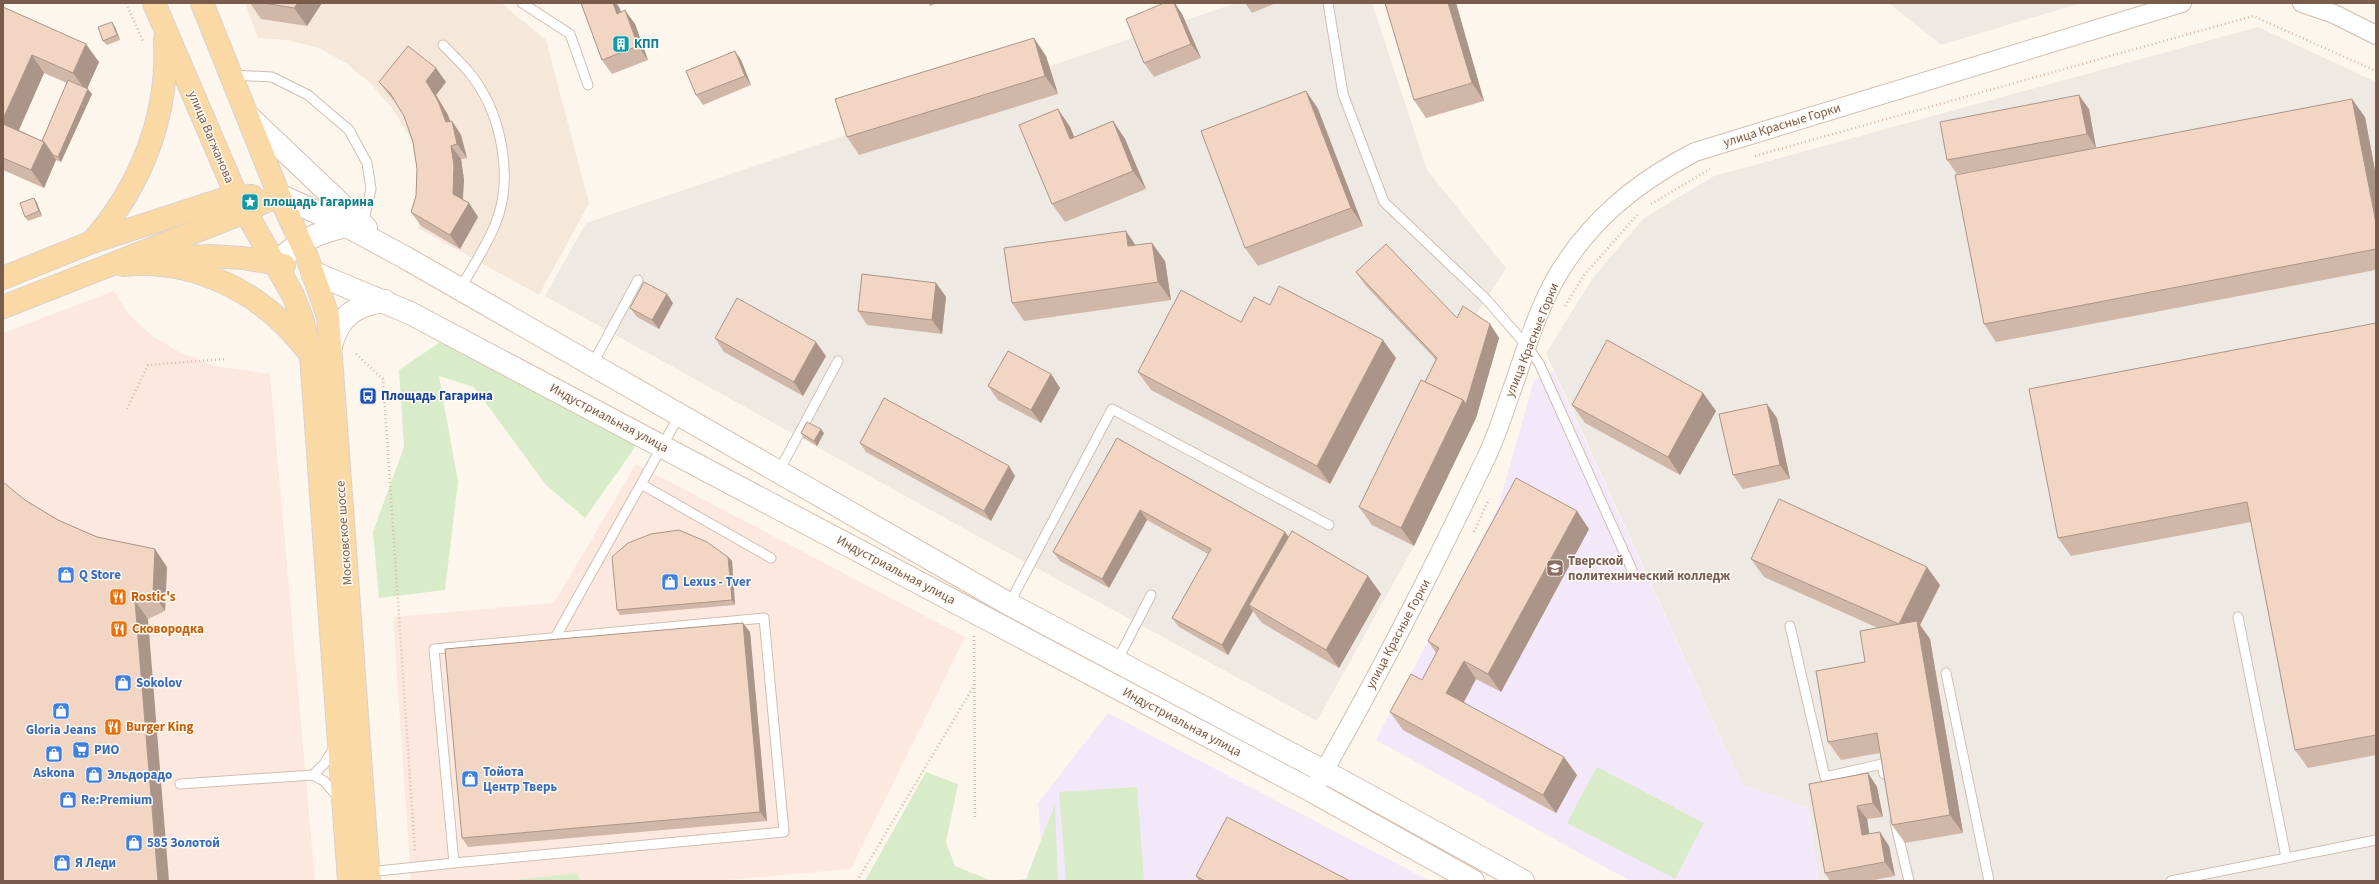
<svg xmlns="http://www.w3.org/2000/svg" width="2379" height="884" font-family="'Source Sans 3',sans-serif">
	<rect width="100%" height="100%" fill="#fdf6ec"/>
	<polygon fill="#f5e8da" points="245,3 501,3 546,40 589,203 539,295 418,228 421,199 418,167 410,138 392,108 370,83 346,63 319,48 286,40 258,38"/>
	<g fill="#fde8e0">
		<polygon points="114,291 127,312 151,335 179,352 215,366 270,374 315,881 3,881 3,333"/>
		<polygon points="636,464 965,637 851,869 715,881 411,881 393,617 554,603"/>
	</g>
	<g fill="#efe9e4">
		<polygon points="1236,3 1372,3 1427,170 1506,268 1473,319 1499,338 1476,418 1414,546 1317,721 981,538 545,296 586,223"/>
		<polygon points="1889,3 2081,3 1941,45"/>
		<polygon points="2258,27 2376,82 2376,881 1819,881 1808,808 1742,784 1546,353 1593,278 1644,218 1714,176"/>
	</g>
	<g fill="#f3e8fa">
		<polygon points="1553,371 1742,784 1808,808 1819,881 1630,881 1376,740 1498,508 1534,380"/>
		<polygon points="1108,713 1430,881 1044,881 1038,803"/>
	</g>
	<g fill="#d8ecc9">
		<polygon points="458,330 643,436 585,518 546,485 474,387 439,376 458,482 445,590 379,598 373,532 404,447 399,370"/>
		<polygon points="1597,767 1704,823 1675,879 1567,823"/>
		<polygon points="926,772 958,784 946,842 955,866 992,881 865,881"/>
		<polygon points="1137,787 1144,881 1066,881 1059,792"/>
		<polygon points="1055,804 1058,881 1006,881 1026,879"/>
		<polygon points="577,873 580,881 506,881"/>
	</g>
	<g fill="none" stroke-linecap="round" stroke-linejoin="round">
		<defs>
			<g id="lane">
				<polyline points="522,3 570,34 588,85"/>
				<polyline points="1328,3 1343,94 1384,202 1486,299 1527,346 1539,363 1632,570"/>
				<path d="M443,45C451,53 460,62 468,71C501,110 515,177 495,225C486,247 472,268 460,289"/>
				<polyline points="232,75 272,77 308,95 349,130 367,163 371,189 363,224"/>
				<polyline points="592,365 638,280"/>
				<polyline points="779,471 838,361"/>
				<polyline points="641,484 771,558"/>
				<polyline points="1009,604 1112,409 1329,525"/>
				<polyline points="2238,617 2286,857"/>
				<polyline points="1790,626 1825,777 1882,764 1884,774"/>
				<polyline points="555,638 679,416"/>
				<polyline points="1117,661 1151,595"/>
				<polyline points="1946,673 1989,881"/>
				<polyline points="313,775 324,764 335,746"/>
				<polyline points="180,784 313,775 324,781 339,798"/>
				<polyline points="1895,822 1909,881"/>
				<polyline points="369,872 454,863 434,649 764,618 784,832 454,863"/>
				<polyline points="2171,881 2376,840"/>
			</g>
			<g id="street">
				<polyline points="2302,3 2334,14 2376,35"/>
				<path d="M1317,783C1377,679 1432,571 1484,462C1497,437 1505,408 1515,381C1527,346 1538,309 1557,276C1590,220 1637,182 1695,152L2182,3"/>
			</g>
			<g id="secondary">
				<polyline points="248,116 366,228"/>
				<polyline points="279,195 347,226 406,258 1009,604 1342,781 1523,881"/>
				<path d="M275,264C296,243 317,232 347,226"/>
				<polyline points="312,272 410,313 1312,791 1473,881"/>
				<path d="M331,346C338,317 356,304 385,301"/>
			</g>
			<g id="primary">
				<polyline points="154,3 237,197 293,295 302,318 311,355 349,881"/>
				<polyline points="202,3 279,195 306,254 328,316 369,881"/>
				<path d="M92,242C141,186 169,116 165,40"/>
				<polyline points="167,258 209,256 243,258 284,265"/>
				<path d="M123,265C196,258 263,293 307,350"/>
				<polyline points="3,278 92,242 227,198 252,196"/>
				<polyline points="3,307 235,216 279,195"/>
			</g>
		</defs>
		<use href="#lane" stroke="#d1beb0" stroke-width="11"/>
		<use href="#street" stroke="#d1beb0" stroke-width="20"/>
		<use href="#secondary" stroke="#d6c0b0" stroke-width="24"/>
		<use href="#primary" stroke="#dad1cd" stroke-width="24"/>
		<g stroke="#d9b8a5" stroke-width="2.5" stroke-dasharray="1 3" stroke-linecap="butt">
			<polyline points="126,3 143,41"/>
			<polyline points="1755,156 2253,16 2376,71"/>
			<polyline points="1651,204 1710,169"/>
			<polyline points="1565,306 1584,275 1639,213"/>
			<polyline points="356,354 383,379 415,853"/>
			<polyline points="127,409 148,365 226,359"/>
			<polyline points="1474,532 1489,499"/>
			<polyline points="974,636 975,820"/>
			<polyline points="857,881 974,686"/>
		</g>
		<use href="#lane" stroke="#fff" stroke-width="9"/>
		<use href="#street" stroke="#fff" stroke-width="18"/>
		<use href="#secondary" stroke="#fff" stroke-width="22"/>
		<use href="#primary" stroke="#fbd9a5" stroke-width="22"/>
	</g>
	<g fill="#d1b7a8" fill-rule="evenodd">
		<polygon points="250,3 322,3 307,26 261,19"/>
		<polygon points="581,3 616,3 619,7 621,12 635,24 648,60 612,74 602,60"/>
		<polygon points="928,3 938,3 930,6"/>
		<polygon points="1245,3 1276,3 1252,13"/>
		<polygon points="1385,3 1456,3 1484,101 1426,118 1414,100"/>
		<path d="M3,7L99,62L87,89L92,94L61,162L56,160L44,188L3,170ZM44,73L67,83L42,141L19,130Z"/>
		<polygon points="1182,14 1201,58 1154,77 1144,63"/>
		<polygon points="115,27 120,40 107,45 103,41"/>
		<polygon points="1046,56 1058,94 859,155 847,137"/>
		<polygon points="741,60 751,85 703,105 696,95"/>
		<polygon points="379,82 446,82 436,95 448,115 450,121 452,121 461,135 467,158 461,159 464,180 463,200 469,203 478,217 460,249 421,226 411,212 416,196 417,169 413,142 404,116 396,103 389,95"/>
		<polygon points="1306,91 1318,109 1363,226 1258,266 1245,248"/>
		<polygon points="1058,109 1070,127 1074,137 1113,121 1125,139 1146,189 1065,222 1052,204"/>
		<polygon points="2089,109 2096,148 1957,174 1947,160"/>
		<polygon points="2365,117 2376,176 2376,270 1996,342 1984,324"/>
		<polygon points="34,198 37,203 42,216 28,221 25,217"/>
		<polygon points="1165,261 1171,300 1024,321 1012,303"/>
		<polygon points="1356,272 1457,318 1490,324 1499,338 1476,418 1414,546 1372,525 1359,507 1436,360 1366,286"/>
		<polygon points="936,283 946,297 942,334 867,325 858,311"/>
		<polygon points="673,303 659,329 637,317 630,308"/>
		<polygon points="1270,305 1396,358 1330,484 1151,390 1138,372 1241,322"/>
		<polygon points="2376,323 2376,755 2308,768 2295,750 2251,522 2071,556 2058,538"/>
		<polygon points="715,338 826,356 803,396 724,352"/>
		<polygon points="1051,374 1060,388 1041,423 998,400 988,386"/>
		<polygon points="1703,393 1716,411 1680,475 1585,423 1572,405"/>
		<polygon points="1777,418 1790,479 1743,489 1733,475"/>
		<polygon points="801,433 824,433 817,446 804,438"/>
		<polygon points="1117,438 1285,532 1289,537 1368,576 1381,594 1339,668 1262,623 1253,611 1228,655 1179,627 1172,618 1208,554 1147,520 1109,588 1060,561 1053,552"/>
		<polygon points="860,443 1015,476 991,521 866,452"/>
		<polygon points="25,500 58,520 167,567 165,611 148,619"/>
		<polygon points="1589,529 1501,692 1476,679 1464,702 1577,775 1556,813 1403,730 1390,712 1422,680 1436,653 1428,641"/>
		<polygon points="728,557 732,561 735,605 620,615 617,610"/>
		<polygon points="1751,559 1940,585 1920,625 1930,639 1963,833 1905,843 1892,825 1880,753 1841,760 1828,742 1865,662 1878,628 1764,577"/>
		<polygon points="750,632 767,821 468,847 462,838"/>
		<polygon points="1868,773 1877,787 1883,817 1867,819 1869,834 1889,846 1895,876 1869,881 1830,881 1825,873"/>
		<polygon points="1196,876 1350,881 1199,881"/>
	</g>
	<g fill="#aa9588">
		<polygon points="298,3 322,3 307,26 294,8"/>
		<polygon points="613,3 616,3 619,7 627,27 617,14"/>
		<polygon points="1174,3 1175,3 1182,14 1201,58 1191,44"/>
		<polygon points="1448,3 1456,3 1484,101 1472,83"/>
		<polygon points="625,10 635,24 648,60 638,46"/>
		<polygon points="112,22 115,27 120,40 117,35"/>
		<polygon points="1034,38 1046,56 1058,94 1045,76"/>
		<polygon points="86,44 99,62 86,91 73,73"/>
		<polygon points="735,51 741,60 751,85 745,76"/>
		<polygon points="32,55 44,73 14,141 3,125 3,119"/>
		<polygon points="436,68 446,82 436,95 448,115 455,135 452,121 461,135 467,158 457,144 446,122 426,81"/>
		<polygon points="88,89 92,94 61,162 58,157"/>
		<polygon points="1306,91 1318,109 1363,226 1351,208"/>
		<polygon points="2079,95 2089,109 2096,148 2087,134"/>
		<polygon points="2352,99 2365,117 2376,176 2376,223"/>
		<polygon points="1058,109 1070,127 1083,157 1070,139"/>
		<polygon points="1113,121 1125,139 1146,189 1133,171"/>
		<polygon points="44,142 56,160 44,188 31,170"/>
		<polygon points="451,146 461,159 464,180 462,208 453,194"/>
		<polygon points="34,198 37,203 42,216 39,211"/>
		<polygon points="469,203 478,217 460,249 450,235"/>
		<polygon points="1126,231 1138,249 1128,246"/>
		<polygon points="1152,243 1165,261 1171,300 1158,282"/>
		<polygon points="936,283 946,297 942,334 932,320"/>
		<polygon points="667,294 673,303 659,329 652,320"/>
		<polygon points="1490,324 1499,338 1476,418 1414,546 1401,528"/>
		<polygon points="1383,340 1396,358 1330,484 1317,466"/>
		<polygon points="816,342 826,356 803,396 794,382"/>
		<polygon points="1051,374 1060,388 1041,423 1031,410"/>
		<polygon points="1703,393 1716,411 1680,475 1668,457"/>
		<polygon points="1767,404 1777,418 1790,479 1780,465"/>
		<polygon points="821,429 824,433 817,446 814,441"/>
		<polygon points="1009,466 1015,476 991,521 984,511"/>
		<polygon points="1140,510 1147,520 1109,588 1102,579"/>
		<polygon points="1577,511 1589,529 1501,692 1488,674"/>
		<polygon points="1285,532 1292,542 1249,605 1253,611 1228,655 1222,645"/>
		<polygon points="155,549 167,567 165,611 153,593"/>
		<polygon points="728,557 732,561 735,605 732,600"/>
		<polygon points="1927,567 1940,585 1920,625 1930,639 1963,833 1950,815 1899,624"/>
		<polygon points="1368,576 1381,594 1339,668 1326,650"/>
		<polygon points="135,601 148,619 169,881 158,881"/>
		<polygon points="743,623 750,632 767,821 760,812"/>
		<polygon points="1464,661 1476,679 1459,711 1446,693"/>
		<polygon points="1564,757 1577,775 1556,813 1543,795"/>
		<polygon points="1868,773 1877,787 1883,817 1873,803"/>
		<polygon points="1857,806 1867,819 1872,849 1862,835"/>
		<polygon points="1880,832 1889,846 1895,876 1885,862"/>
	</g>
	<g fill="#f3d5c3" stroke="#aa9588">
		<polygon points="264,3 298,3 294,8"/>
		<polygon points="581,3 613,3 617,14 625,10 638,46 602,60"/>
		<polygon points="1164,3 1174,3 1191,44 1144,63 1126,19"/>
		<polygon points="1385,3 1448,3 1472,83 1414,100"/>
		<polygon points="3,7 86,44 73,73 32,55 3,119"/>
		<polygon points="112,22 117,35 103,41 98,27"/>
		<polygon points="1034,38 1045,76 847,137 835,99"/>
		<polygon points="408,46 436,68 426,81 438,101 446,122 452,121 457,144 451,146 454,166 453,194 469,203 450,235 411,212 416,196 417,169 413,142 404,116 390,93 379,82"/>
		<polygon points="735,51 745,76 696,95 686,71"/>
		<polygon points="68,80 88,89 58,157 53,155 44,142 42,141"/>
		<polygon points="1306,91 1351,208 1245,248 1201,131"/>
		<polygon points="2079,95 2087,134 1947,160 1940,122"/>
		<polygon points="2352,99 2376,223 2376,249 1984,324 1955,175"/>
		<polygon points="1058,109 1070,139 1113,121 1133,171 1052,204 1019,125"/>
		<polygon points="3,124 44,142 31,170 3,158"/>
		<polygon points="34,198 39,211 25,217 20,203"/>
		<polygon points="1126,231 1128,246 1152,243 1158,282 1012,303 1004,248"/>
		<polygon points="1386,244 1457,318 1463,306 1490,324 1466,404 1463,400 1425,382 1437,358 1356,272"/>
		<polygon points="862,274 936,283 932,320 858,311"/>
		<polygon points="644,282 667,294 652,320 630,308"/>
		<polygon points="1279,286 1383,340 1317,466 1138,372 1181,290 1241,322 1254,297 1270,305"/>
		<polygon points="737,298 816,342 794,382 715,338"/>
		<polygon points="2376,323 2376,735 2295,750 2247,502 2058,538 2029,389"/>
		<polygon points="1607,340 1703,393 1668,457 1572,405"/>
		<polygon points="1008,351 1051,374 1031,410 988,386"/>
		<polygon points="1421,380 1463,400 1401,528 1359,507"/>
		<polygon points="884,398 1009,466 984,511 860,443"/>
		<polygon points="1767,404 1780,465 1733,475 1719,414"/>
		<polygon points="807,422 821,429 814,441 801,433"/>
		<polygon points="1117,438 1285,532 1222,645 1172,618 1211,549 1140,510 1102,579 1053,552"/>
		<polygon points="1516,478 1577,511 1488,674 1464,661 1446,693 1564,757 1543,795 1390,712 1411,674 1422,680 1439,648 1428,641"/>
		<polygon points="3,482 25,500 58,520 97,537 155,549 153,593 135,601 158,881 3,881"/>
		<polygon points="1779,499 1927,567 1899,624 1751,559"/>
		<polygon points="679,530 707,542 728,557 732,600 617,610 612,557 628,543 651,534"/>
		<polygon points="1292,531 1368,576 1326,650 1249,605"/>
		<polygon points="1917,621 1950,815 1892,825 1877,733 1828,742 1816,671 1865,662 1860,631"/>
		<polygon points="743,623 760,812 462,838 445,649"/>
		<polygon points="1868,773 1873,803 1857,806 1862,835 1880,832 1885,862 1825,873 1809,784"/>
		<polygon points="1227,817 1350,881 1205,881 1196,876"/>
	</g>
	<defs>
		<symbol id="building-square" viewBox="-11 -11 22 22"><rect x="-9" y="-9" width="18" height="18" rx="4" fill="#0f9aa8" stroke="#fffaf3"/><path d="M-4-6H4V6H1V3H-1V6H-4ZM-2.5-4.3h1.7v1.8h-1.7ZM.8-4.3h1.7v1.8H.8ZM-2.5-1h1.7V.8h-1.7ZM.8-1h1.7V.8H.8Z" fill="#fff"/></symbol>
		<symbol id="sight-square" viewBox="-11 -11 22 22"><rect x="-9" y="-9" width="18" height="18" rx="4" fill="#0f9aa8" stroke="#fffaf3"/><path d="M0-6L1.8-2.2L6-1.7L2.9 1.2L3.7 5.4L0 3.3L-3.7 5.4L-2.9 1.2L-6-1.7L-1.8-2.2Z" fill="#fff"/></symbol>
		<symbol id="bus-square" viewBox="-11 -11 22 22"><rect x="-9" y="-9" width="18" height="18" rx="4" fill="#1a4fb4" stroke="#fffaf3"/><path d="M-5-6H5V4H4V6H2V4H-2V6H-4V4H-5ZM-3.5-4V0h7V-4ZM-3.5 1.2v1.5H-2V1.2ZM2 1.2v1.5H3.5V1.2Z" fill="#fff"/></symbol>
		<symbol id="university-square" viewBox="-11 -11 22 22"><rect x="-9" y="-9" width="18" height="18" rx="4" fill="#8d6e63" stroke="#fffaf3"/><path d="M0-5L7-2L0 1L-7-2ZM-4 1L0 2.5L4 1V4Q0 6-4 4Z" fill="#fff"/></symbol>
		<symbol id="shop-square" viewBox="-11 -11 22 22"><rect x="-9" y="-9" width="18" height="18" rx="4" fill="#3f7fe0" stroke="#fffaf3"/><path d="M-5-2.5h2.3a2.7 3.5 0 0 1 5.4 0H5L5.5 6h-11ZM-1.5-2.5h3a1.5 2.3 0 0 0-3 0Z" fill="#fff"/></symbol>
		<symbol id="restaurant-square" viewBox="-11 -11 22 22"><rect x="-9" y="-9" width="18" height="18" rx="4" fill="#e8710a" stroke="#fffaf3"/><path d="M-5-6h1v4h1v-4h1v4h1v-4h1v5L-1.5 .5V6h-2V.5L-5-1ZM5-6V6H3V1.5H1.5Q1.5-4 5-6Z" fill="#fff"/></symbol>
		<symbol id="supermarket-square" viewBox="-11 -11 22 22"><rect x="-9" y="-9" width="18" height="18" rx="4" fill="#3f7fe0" stroke="#fffaf3"/><path d="M-6-5.5h2.5l.6 2H6L4.5 2H-2.5L-4.4-4H-6ZM-1.5 3.2a1.3 1.3 0 1 0 .1 0ZM3 3.2a1.3 1.3 0 1 0 .1 0Z" fill="#fff"/></symbol>
	</defs>
	<g fill-rule="evenodd">
		<use href="#building-square" x="611" y="34" width="20" height="20"/>
		<use href="#sight-square" x="240" y="192" width="20" height="20"/>
		<use href="#bus-square" x="358" y="386" width="20" height="20"/>
		<use href="#university-square" x="1545" y="558" width="20" height="20"/>
		<use href="#shop-square" x="56" y="565" width="20" height="20"/>
		<use href="#shop-square" x="660" y="572" width="20" height="20"/>
		<use href="#restaurant-square" x="108" y="587" width="20" height="20"/>
		<use href="#restaurant-square" x="109" y="619" width="20" height="20"/>
		<use href="#shop-square" x="113" y="673" width="20" height="20"/>
		<use href="#shop-square" x="51" y="701" width="20" height="20"/>
		<use href="#restaurant-square" x="103" y="717" width="20" height="20"/>
		<use href="#supermarket-square" x="71" y="740" width="20" height="20"/>
		<use href="#shop-square" x="44" y="744" width="20" height="20"/>
		<use href="#shop-square" x="84" y="765" width="20" height="20"/>
		<use href="#shop-square" x="460" y="769" width="20" height="20"/>
		<use href="#shop-square" x="58" y="790" width="20" height="20"/>
		<use href="#shop-square" x="124" y="833" width="20" height="20"/>
		<use href="#shop-square" x="52" y="853" width="20" height="20"/>
	</g>
	<g text-anchor="middle" dominant-baseline="central" stroke-width="3" stroke-linejoin="round" paint-order="stroke">
		<g font-size="13" font-weight="bold" fill="#0d838f" stroke="#fffaf3" text-anchor="start">
			<text x="634" y="44">КПП</text>
			<text x="263" y="202">площадь Гагарина</text>
		</g>
		<g font-size="13" fill="#7a5c4d" stroke="#fffaf3">
			<text transform="translate(1782 125) rotate(-17)">улица Красные Горки</text>
			<text transform="translate(211 137) rotate(67)">улица Вагжанова</text>
			<text transform="translate(1532 340) rotate(-68)">улица Красные Горки</text>
			<text transform="translate(609 418) rotate(28)">Индустриальная улица</text>
			<text transform="translate(344 533) rotate(-94)">Московское шоссе</text>
			<text transform="translate(896 570) rotate(28)">Индустриальная улица</text>
			<text transform="translate(1398 634) rotate(-62)">улица Красные Горки</text>
			<text transform="translate(1182 722) rotate(28)">Индустриальная улица</text>
		</g>
		<g font-size="13" font-weight="bold" fill="#164399" stroke="#fffaf3" text-anchor="start">
			<text x="381" y="396">Площадь Гагарина</text>
		</g>
		<g font-size="13" font-weight="bold" fill="#785e54" stroke="#fffaf3" text-anchor="start">
			<text x="1568" y="561">Тверской<tspan x="1568" dy="15">политехнический колледж</tspan></text>
		</g>
		<g font-size="13" font-weight="bold" fill="#366cbe" stroke="#fffaf3" text-anchor="start">
			<text x="79" y="575">Q Store</text>
			<text x="683" y="582">Lexus - Tver</text>
			<text x="136" y="683">Sokolov</text>
			<text x="61" y="730" text-anchor="middle">Gloria Jeans</text>
			<text x="94" y="750">РИО</text>
			<text x="483" y="772">Тойота<tspan x="483" dy="15">Центр Тверь</tspan></text>
			<text x="54" y="773" text-anchor="middle">Askona</text>
			<text x="107" y="775">Эльдорадо</text>
			<text x="81" y="800">Re:Premium</text>
			<text x="147" y="843">585 Золотой</text>
			<text x="75" y="863">Я Леди</text>
		</g>
		<g font-size="13" font-weight="bold" fill="#c56008" stroke="#fffaf3" text-anchor="start">
			<text x="131" y="597">Rostic's</text>
			<text x="132" y="629">Сковородка</text>
			<text x="126" y="727">Burger King</text>
		</g>
	</g>
	<rect width="2379" height="884" fill="none" stroke="#7a5c4d" stroke-width="8"/>
</svg>
